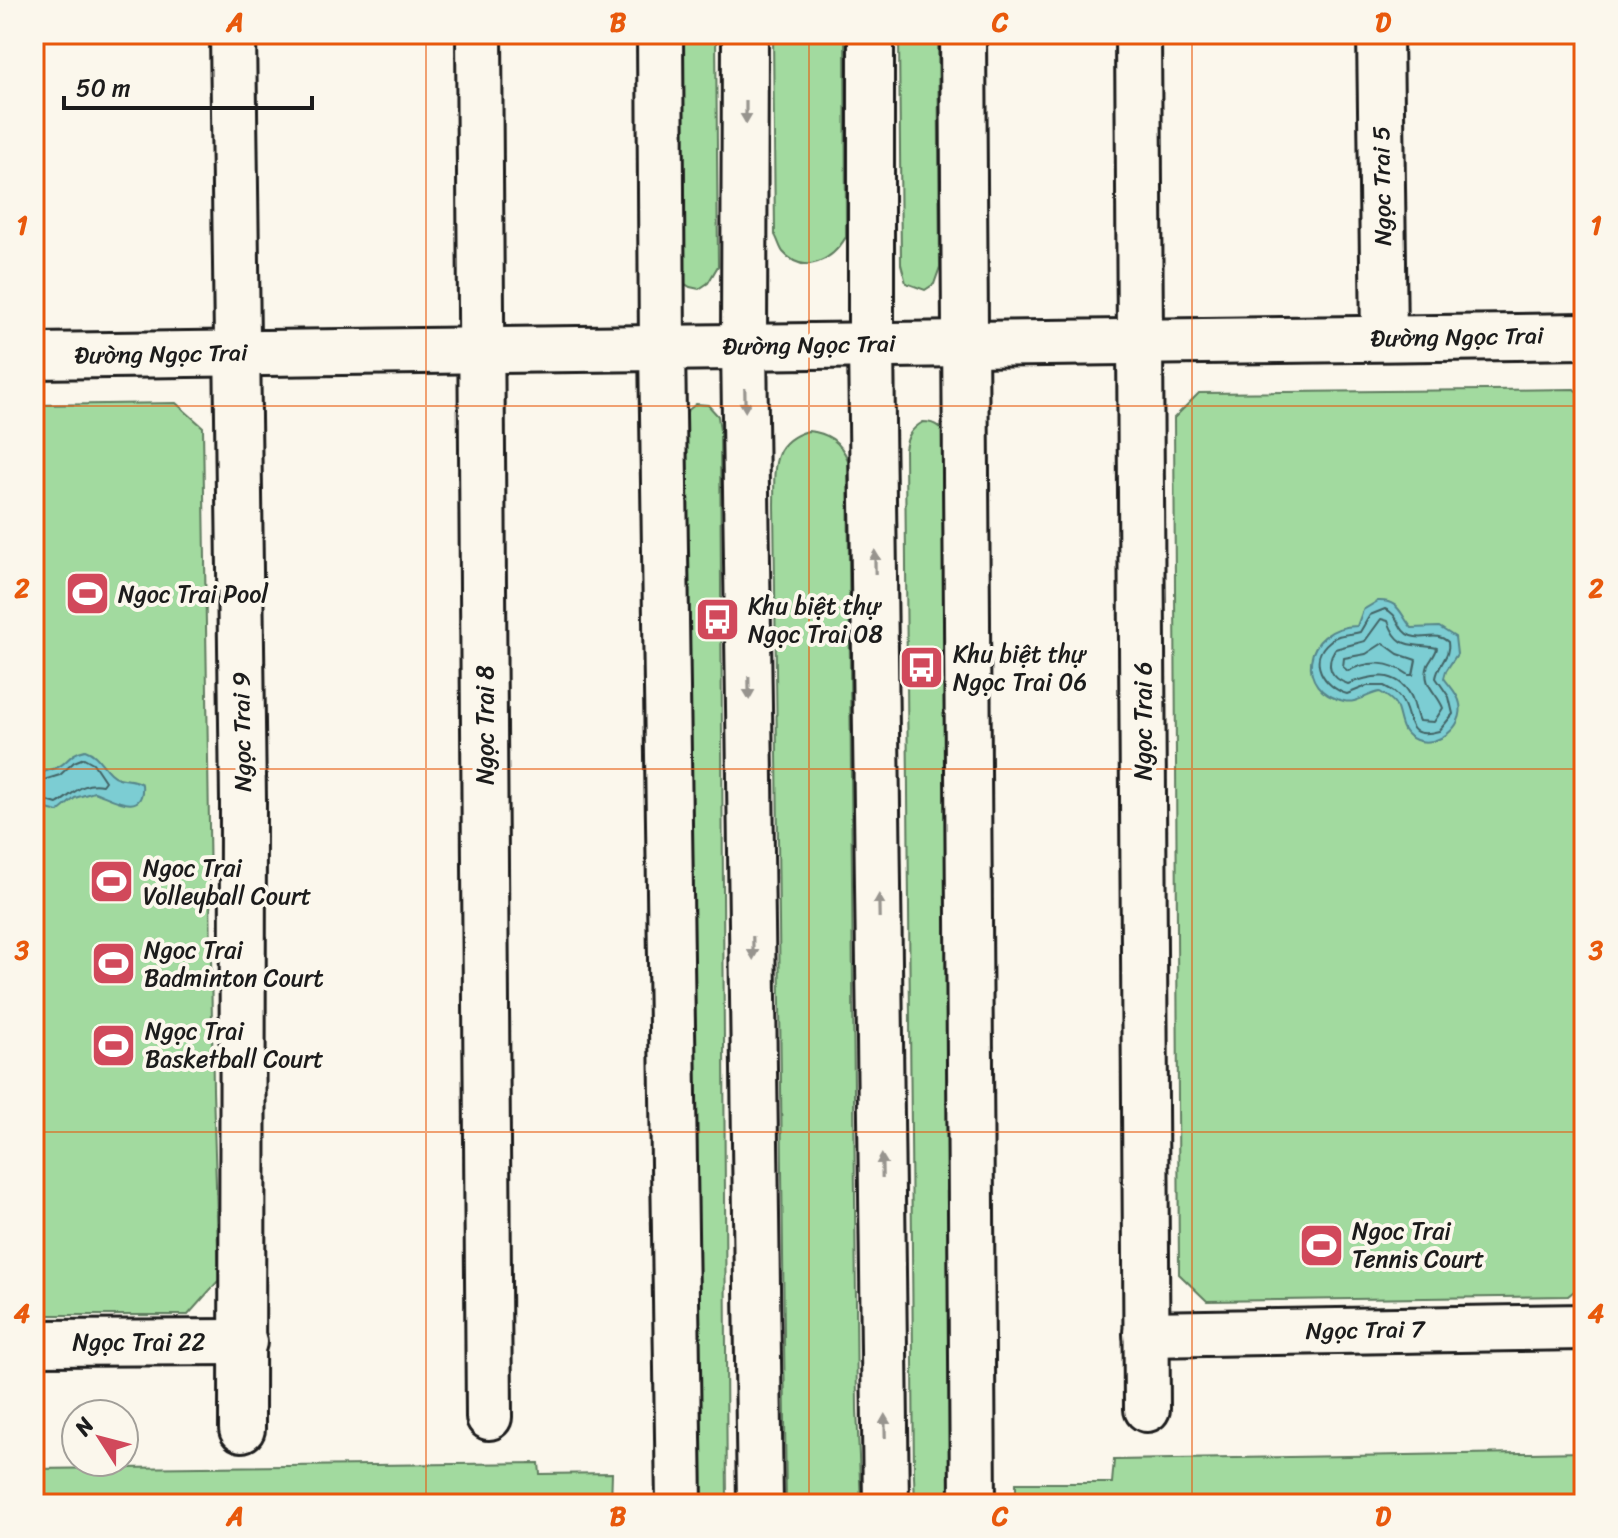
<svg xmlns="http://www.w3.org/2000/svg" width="1618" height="1538" font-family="Sriracha,sans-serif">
	<rect width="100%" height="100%" fill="#fbf7ec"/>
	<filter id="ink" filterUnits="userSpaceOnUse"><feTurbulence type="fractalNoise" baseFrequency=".0125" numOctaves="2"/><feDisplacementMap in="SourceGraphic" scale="16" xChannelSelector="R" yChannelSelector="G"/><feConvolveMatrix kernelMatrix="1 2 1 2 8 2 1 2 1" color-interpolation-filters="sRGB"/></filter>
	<g filter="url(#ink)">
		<g fill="#a2da9f" stroke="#5f7b5e" stroke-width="2">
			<polygon points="676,34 716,34 718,266 708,283 699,289 690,287 682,282"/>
			<path d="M773,34H845L846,237C833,259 805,277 783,252C780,248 778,240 775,235Z"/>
			<polygon points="899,34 938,34 940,267 934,284 925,290 906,283 901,264"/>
			<polygon points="1574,389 1584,398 1584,1283 1568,1296 1207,1301 1179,1274 1174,418 1199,393"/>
			<polygon points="176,403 203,427 213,1090 219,1280 188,1315 34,1315 34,405"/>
			<polygon points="696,404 708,405 718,416 720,431 727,1504 691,1504 681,423 686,412"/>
			<path d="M923,422C937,422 942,428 948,441L954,1504H915L914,1476L905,450C907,436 911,429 923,422Z"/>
			<path d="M808,431C828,433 840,441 848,460L857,1409L861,1504H786L774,504C775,471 769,442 808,431Z"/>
			<polygon points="1584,1452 1584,1504 1016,1504 1016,1483 1112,1483 1114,1460"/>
			<polygon points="539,1463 540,1474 612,1473 611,1504 175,1504 34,1499 34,1469"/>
		</g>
		<g fill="#7ccdd3" stroke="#56868a" stroke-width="2">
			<path d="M1378,601C1400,600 1400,615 1412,628L1439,627L1455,637L1457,654L1446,671L1444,678C1450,687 1458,693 1460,704C1465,727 1437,748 1416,740C1398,733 1402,717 1395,704C1392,699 1385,695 1380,692C1368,694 1356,704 1344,701C1295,692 1301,627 1357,626L1363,610Z"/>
			<path d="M85,750C99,755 100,764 110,773C119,782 132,777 142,784C145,820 110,797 94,792L75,798L58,812L39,807L34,800L36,776C43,771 48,771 56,768C68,763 69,753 85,750Z"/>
			<polygon points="38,1498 175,1504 34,1504 34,1499"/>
		</g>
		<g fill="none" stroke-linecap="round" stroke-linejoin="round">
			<g stroke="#426365" stroke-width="2">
				<path d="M1385,609C1400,614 1397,631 1411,636C1425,641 1436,631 1448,642C1451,656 1438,664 1436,678L1449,697L1453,714L1439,731C1402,741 1414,716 1400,698C1396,692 1390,689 1384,686H1367L1347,694C1324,687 1306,660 1330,641C1338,633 1350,635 1360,632L1370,615Z"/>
				<path d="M1381,619L1388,621C1400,653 1413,642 1437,648C1436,654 1431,659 1428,665C1421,685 1437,692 1443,708L1434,722L1419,721C1415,713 1415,704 1411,696C1397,669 1371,675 1348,684C1330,678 1325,665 1335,649L1365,641Z"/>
				<path d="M1383,643L1398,654L1416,660L1413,675H1409C1389,661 1370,660 1348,671L1343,667L1344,658L1366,654Z"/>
				<path d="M34,783L60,775L74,762L84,758L93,763L105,781L102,785C81,781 73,795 57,804L34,797"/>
			</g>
			<defs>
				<g id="minor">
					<polyline points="233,34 243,800 242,1429"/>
					<polyline points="479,34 489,1417"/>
					<polyline points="660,34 662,347 679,1504"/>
					<polyline points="963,34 973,1504"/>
					<polyline points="1138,34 1147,1409"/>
					<polyline points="1380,34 1384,338"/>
					<polyline points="34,356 1584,336"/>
					<polyline points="1146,1334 1584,1327"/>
					<polyline points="34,1343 244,1342"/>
				</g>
				<g id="major">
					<polyline points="745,34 744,345 760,1504"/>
					<polyline points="871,34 871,345 886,1504"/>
				</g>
			</defs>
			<use href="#minor" stroke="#1c1c1c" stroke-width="50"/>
			<use href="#major" stroke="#1c1c1c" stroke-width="50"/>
			<use href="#minor" stroke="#fbf7ec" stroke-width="44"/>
			<use href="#major" stroke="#fbf7ec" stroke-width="44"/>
		</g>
		<defs><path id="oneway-solid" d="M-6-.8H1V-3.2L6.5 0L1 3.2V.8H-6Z" transform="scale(2)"/></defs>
		<g fill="#97948e">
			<use href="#oneway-solid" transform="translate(746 112) rotate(90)"/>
			<use href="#oneway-solid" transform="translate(745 400) rotate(89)"/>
			<use href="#oneway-solid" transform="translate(875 562) rotate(-91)"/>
			<use href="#oneway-solid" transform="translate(749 688) rotate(89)"/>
			<use href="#oneway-solid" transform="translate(879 906) rotate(-91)"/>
			<use href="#oneway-solid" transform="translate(753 948) rotate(89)"/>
			<use href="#oneway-solid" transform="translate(882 1166) rotate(-91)"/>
			<use href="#oneway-solid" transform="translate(885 1426) rotate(-91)"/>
		</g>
	</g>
	<path fill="none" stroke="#e8590c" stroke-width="2" stroke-opacity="0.55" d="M426,34V1504M809,34V1504M1192,34V1504M34,406H1584M34,769H1584M34,1132H1584"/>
	<defs>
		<symbol id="stadium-square" viewBox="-11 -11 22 22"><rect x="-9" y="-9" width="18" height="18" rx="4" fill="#d1495b" stroke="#fbf7ec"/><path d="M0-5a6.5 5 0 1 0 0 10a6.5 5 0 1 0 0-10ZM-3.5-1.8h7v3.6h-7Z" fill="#fff"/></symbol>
		<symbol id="bus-square" viewBox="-11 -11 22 22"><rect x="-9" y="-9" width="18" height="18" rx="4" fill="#d1495b" stroke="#fbf7ec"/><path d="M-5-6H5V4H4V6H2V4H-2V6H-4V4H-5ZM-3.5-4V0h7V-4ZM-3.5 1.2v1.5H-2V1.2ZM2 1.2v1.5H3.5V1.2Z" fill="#fff"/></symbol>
	</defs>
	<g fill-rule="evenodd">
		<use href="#stadium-square" x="62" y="568" width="51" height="51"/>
		<use href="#bus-square" x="692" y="594" width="51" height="51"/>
		<use href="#bus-square" x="896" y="642" width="51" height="51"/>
		<use href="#stadium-square" x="86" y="856" width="51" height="51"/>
		<use href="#stadium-square" x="88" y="938" width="51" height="51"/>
		<use href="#stadium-square" x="88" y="1020" width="51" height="51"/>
		<use href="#stadium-square" x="1296" y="1220" width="51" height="51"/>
	</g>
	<g text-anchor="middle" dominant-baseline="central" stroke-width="8" stroke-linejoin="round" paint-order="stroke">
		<g font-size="24" fill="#1c1c1c" stroke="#fbf7ec">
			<text transform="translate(1382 186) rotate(-91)">Ngọc Trai 5</text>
			<text transform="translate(1457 337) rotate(-1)">Đường Ngọc Trai</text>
			<text transform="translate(809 345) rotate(-1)">Đường Ngọc Trai</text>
			<text transform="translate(161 354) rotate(-1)">Đường Ngọc Trai</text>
			<text transform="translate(1143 721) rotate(-90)">Ngọc Trai 6</text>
			<text transform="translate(485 725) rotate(-90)">Ngọc Trai 8</text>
			<text transform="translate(242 732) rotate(-91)">Ngọc Trai 9</text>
			<text transform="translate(1365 1330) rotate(-1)">Ngọc Trai 7</text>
			<text x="139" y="1342">Ngọc Trai 22</text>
		</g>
		<g font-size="24" fill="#1c1c1c" stroke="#fbf7ec" text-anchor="start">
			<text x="118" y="594">Ngoc Trai Pool</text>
			<text x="748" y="606">Khu biệt thự<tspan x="748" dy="28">Ngọc Trai 08</tspan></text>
			<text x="953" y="654">Khu biệt thự<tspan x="953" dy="28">Ngọc Trai 06</tspan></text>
			<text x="143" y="868">Ngoc Trai<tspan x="143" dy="28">Volleyball Court</tspan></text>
			<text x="144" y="950">Ngoc Trai<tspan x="144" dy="28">Badminton Court</tspan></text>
			<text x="145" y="1031">Ngọc Trai<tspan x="145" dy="28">Basketball Court</tspan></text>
			<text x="1352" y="1231">Ngoc Trai<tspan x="1352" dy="28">Tennis Court</tspan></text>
		</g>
	</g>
	<rect width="1618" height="1538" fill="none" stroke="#fbf7ec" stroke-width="88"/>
	<g transform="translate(100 1438) rotate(306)"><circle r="38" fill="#fbf7ec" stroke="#a29f99" stroke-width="2"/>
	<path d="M0-6L14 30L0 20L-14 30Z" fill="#d1495b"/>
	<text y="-12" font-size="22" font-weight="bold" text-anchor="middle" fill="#1c1c1c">N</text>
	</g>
	<path d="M64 96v12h248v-12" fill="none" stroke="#1c1c1c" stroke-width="4"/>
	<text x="76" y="96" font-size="24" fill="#1c1c1c" stroke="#fbf7ec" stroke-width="6" paint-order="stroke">50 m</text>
	<rect x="44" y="44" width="1530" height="1450" fill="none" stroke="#e8590c" stroke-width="3"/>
	<g font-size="26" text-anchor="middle" font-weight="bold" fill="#e8590c">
		<text x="235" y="31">A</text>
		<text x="618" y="31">B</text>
		<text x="1000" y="31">C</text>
		<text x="1383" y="31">D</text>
		<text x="22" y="234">1</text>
		<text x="1596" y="234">1</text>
		<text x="22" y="597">2</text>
		<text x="1596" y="597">2</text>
		<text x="22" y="959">3</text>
		<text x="1596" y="959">3</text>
		<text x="22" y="1322">4</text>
		<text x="1596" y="1322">4</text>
		<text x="235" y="1525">A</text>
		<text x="618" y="1525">B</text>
		<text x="1000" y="1525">C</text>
		<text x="1383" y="1525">D</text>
	</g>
</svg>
